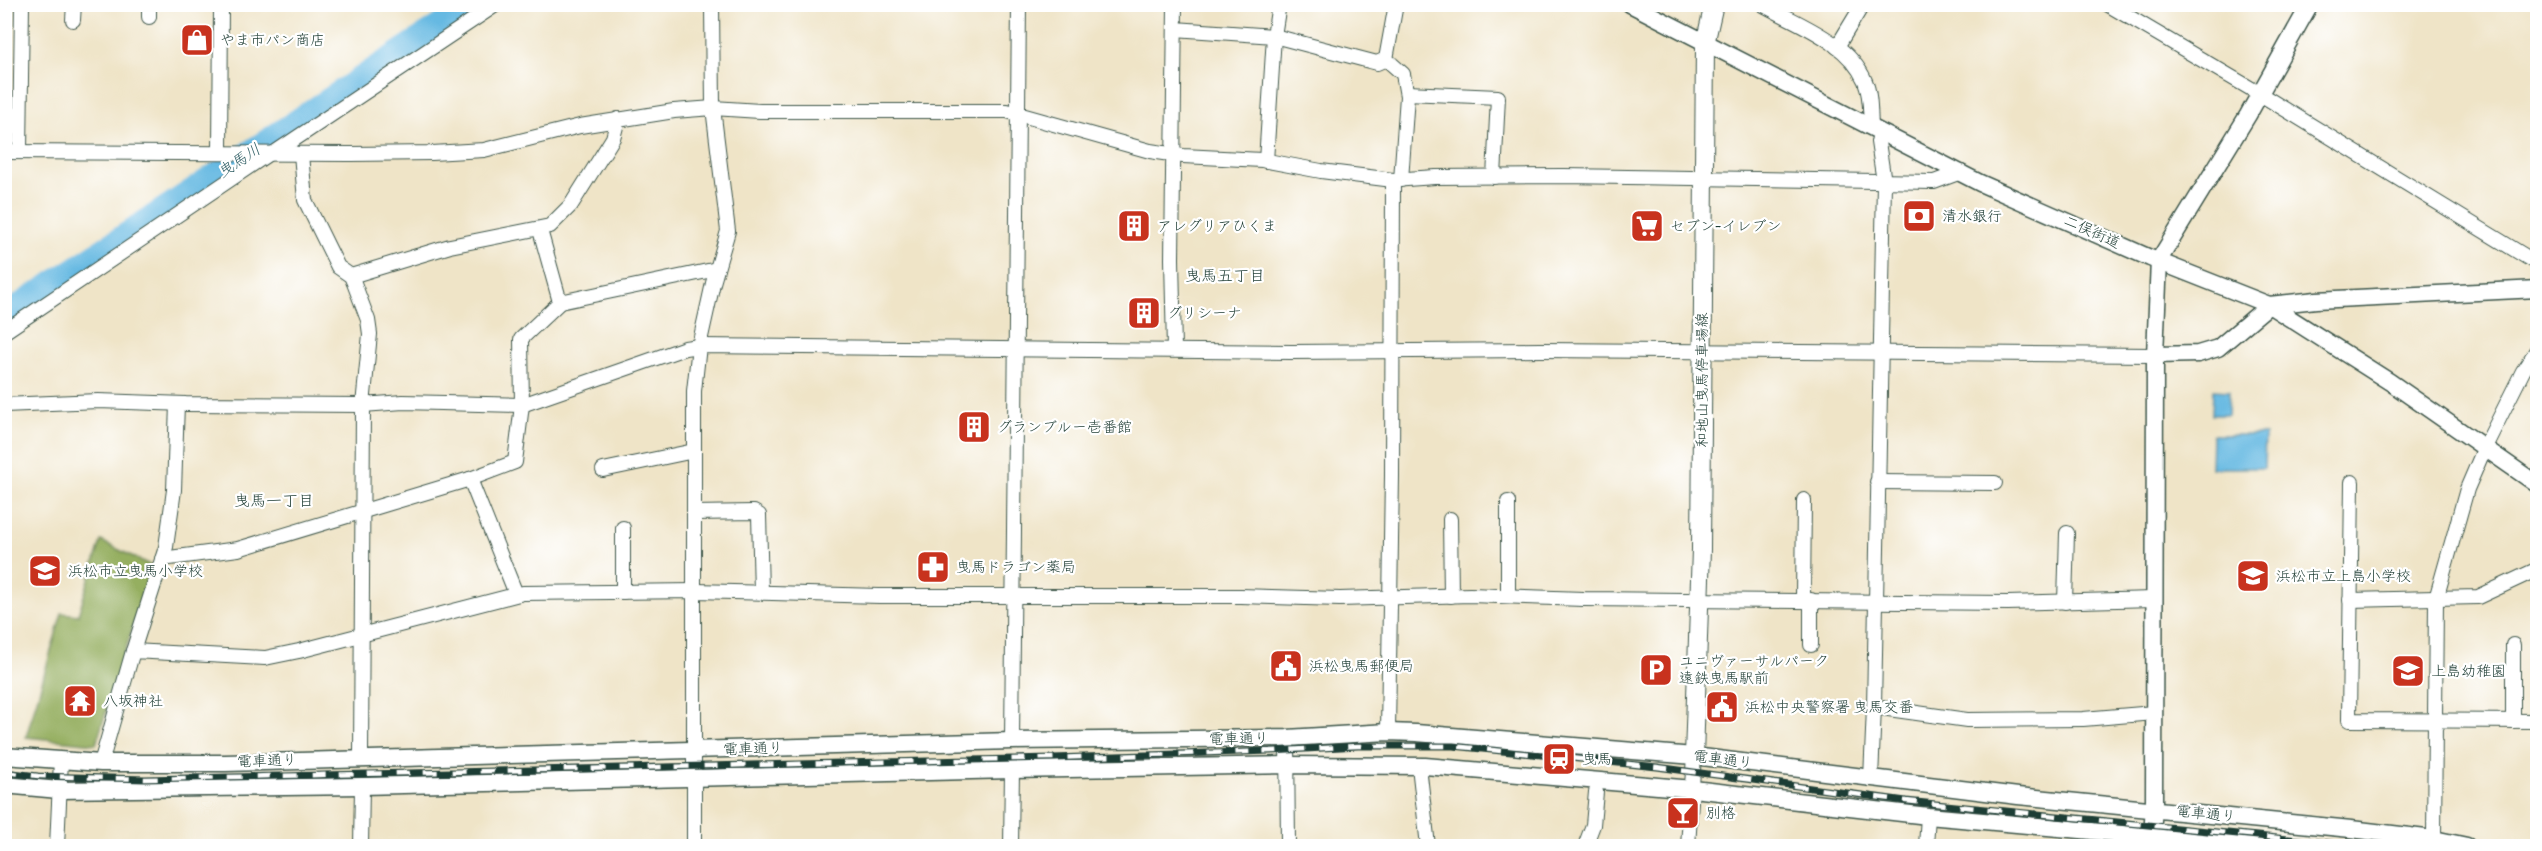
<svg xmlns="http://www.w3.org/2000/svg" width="2542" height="851" font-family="Pangolin,'Klee One',sans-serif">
	<rect width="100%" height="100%" fill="#fff"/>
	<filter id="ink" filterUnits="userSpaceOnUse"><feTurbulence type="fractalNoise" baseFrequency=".0167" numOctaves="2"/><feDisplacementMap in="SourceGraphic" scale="12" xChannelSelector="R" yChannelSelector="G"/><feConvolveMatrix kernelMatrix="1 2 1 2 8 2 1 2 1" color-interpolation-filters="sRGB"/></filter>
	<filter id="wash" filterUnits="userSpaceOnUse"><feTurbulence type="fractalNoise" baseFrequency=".008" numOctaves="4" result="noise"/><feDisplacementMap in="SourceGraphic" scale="24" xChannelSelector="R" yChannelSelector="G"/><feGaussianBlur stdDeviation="1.35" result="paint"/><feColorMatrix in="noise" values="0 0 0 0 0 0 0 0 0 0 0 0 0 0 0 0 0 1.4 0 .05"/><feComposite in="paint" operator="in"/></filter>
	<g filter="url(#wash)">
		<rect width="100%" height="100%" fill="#efe4c7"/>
		<polygon fill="#95af60" stroke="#5a764a" stroke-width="1.5" points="101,541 152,566 96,744 26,737 62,613 78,615"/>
		<g fill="#66b9e2" stroke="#427b8b" stroke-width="1.5">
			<polygon points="2213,390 2229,391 2228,415 2212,415"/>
			<polygon points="2212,435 2265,435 2264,468 2211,468"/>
		</g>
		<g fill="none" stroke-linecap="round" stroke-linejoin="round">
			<polyline stroke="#66b9e2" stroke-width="26" points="4,317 474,4"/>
		</g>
	</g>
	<g filter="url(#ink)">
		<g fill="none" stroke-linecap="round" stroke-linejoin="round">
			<defs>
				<g id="minor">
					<polyline points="1396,4 1386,59 1403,74 1407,96 1401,180"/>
					<path d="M1762,4C1797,24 1848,41 1865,81C1871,95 1870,112 1871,127"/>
					<polyline points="2107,4 2260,94 2538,264"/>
					<polyline points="2533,4 2538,7"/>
					<polyline points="149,17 149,4"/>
					<polyline points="73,20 74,4"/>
					<polyline points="1175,29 1274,36 1377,63 1386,59"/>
					<polyline points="1837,47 1863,4"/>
					<polyline points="1407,93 1498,97 1494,177"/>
					<polyline points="20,151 22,4"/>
					<polyline points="4,152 351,154 432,153 484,150 580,126 674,111 713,108 760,111 1007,111 1150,151 1183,156 1262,160 1321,171 1393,180 1435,177 1564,176 1934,182 1961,172"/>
					<polyline points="220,152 221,4"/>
					<polyline points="274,153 497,4"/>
					<polyline points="301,154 305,200 338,267 351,276 354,283 368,320 370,334 363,405 361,759"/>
					<polyline points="1266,161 1274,36 1279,4"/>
					<polyline points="351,276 450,246 550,226 571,205 613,138 618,119"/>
					<polyline points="560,302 717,269"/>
					<polyline points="4,332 268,154"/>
					<polyline points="1174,350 1172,259 1175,4"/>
					<polyline points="4,405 98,401 186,404 363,405 403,402 522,405 685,348 699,346 1292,352 1542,350 2155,355"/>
					<polyline points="603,470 694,451"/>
					<polyline points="470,479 516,594"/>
					<polyline points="1877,482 1995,483"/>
					<polyline points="2352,482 2349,720 2538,721"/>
					<polyline points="694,513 754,512 759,515 761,592"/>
					<polyline points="1450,519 1451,596"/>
					<polyline points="162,559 238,549 470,479 515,462 522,405 521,339 560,302 540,230"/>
					<polyline points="623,592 623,528"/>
					<polyline points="1508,596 1508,502"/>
					<polyline points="1803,600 1804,500"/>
					<polyline points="1811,600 1811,645"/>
					<polyline points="2350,600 2478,597 2538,569"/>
					<polyline points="2065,602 2067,533"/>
					<polyline points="133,651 166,547 174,490 177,404"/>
					<polyline points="1874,707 1884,182 1878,142 1880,133"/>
					<polyline points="2513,721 2513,645"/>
					<polyline points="1388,732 1392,476 1393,180"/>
					<polyline points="1287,738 1288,846"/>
					<polyline points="1012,741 1019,4"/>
					<polyline points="101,763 133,651 265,658 299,651 523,593 696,591 879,596 1241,596 1340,599 1470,595 1584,599 2008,603 2154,599"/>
					<polyline points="1419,766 1428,846"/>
					<polyline points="1871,779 1874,707 1967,720 2083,719 2154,713"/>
					<polyline points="2434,839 2436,599 2467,489 2485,447 2523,371 2538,348"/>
					<polyline points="57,846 61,760"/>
					<polyline points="361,846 362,786"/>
					<polyline points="694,846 694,391 699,346 713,283 728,231 713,108 712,4"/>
					<polyline points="1011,846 1012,770"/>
					<polyline points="1585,846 1593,825 1596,792"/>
					<polyline points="1688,846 1694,756"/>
					<polyline points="1926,846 1928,816"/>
				</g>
				<g id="tertiary">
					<polyline points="1630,4 1980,183 2150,258 2269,305 2390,382 2538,485"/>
					<polyline points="2155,355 2198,354 2218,348 2269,305 2316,300 2538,289"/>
					<polyline points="4,756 101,763 225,763 1012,741 1287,738 1388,732 1416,733 1694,756 2018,796 2351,829 2434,839 2467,846"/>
					<polyline points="4,785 59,790 362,786 1012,770 1287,765 1425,766 1693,789 1928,816 2257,846"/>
					<polyline points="2151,844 2154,808 2155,355 2159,260 2248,115 2310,4"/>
				</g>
				<polyline id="secondary" points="1694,756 1701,549 1705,44 1714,4"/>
			</defs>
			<use href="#minor" stroke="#3e564a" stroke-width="16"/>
			<use href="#tertiary" stroke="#3e564a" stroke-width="19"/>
			<use href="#secondary" stroke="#3e564a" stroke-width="20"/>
			<use href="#minor" stroke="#fff" stroke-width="14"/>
			<use href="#tertiary" stroke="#fff" stroke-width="16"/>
			<use href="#secondary" stroke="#fff" stroke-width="18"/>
			<defs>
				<polyline id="rail" points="4,772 38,776 145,779 1053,758 1271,751 1358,746 1453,746 1657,767 1906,801 2359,846"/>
			</defs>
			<use href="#rail" stroke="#1f3d34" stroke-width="7"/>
			<use href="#rail" stroke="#fff" stroke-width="4.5" stroke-dasharray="14" stroke-linecap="butt"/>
		</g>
	</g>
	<defs>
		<symbol id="shop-square" viewBox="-11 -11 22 22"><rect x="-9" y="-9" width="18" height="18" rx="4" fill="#c8321e" stroke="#fff"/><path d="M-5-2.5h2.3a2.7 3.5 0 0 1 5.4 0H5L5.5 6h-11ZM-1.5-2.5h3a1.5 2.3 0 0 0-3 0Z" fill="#fff"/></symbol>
		<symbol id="bank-square" viewBox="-11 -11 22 22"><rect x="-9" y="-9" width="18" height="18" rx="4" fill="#c8321e" stroke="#fff"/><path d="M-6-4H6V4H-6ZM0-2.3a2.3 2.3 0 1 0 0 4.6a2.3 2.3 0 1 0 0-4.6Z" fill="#fff"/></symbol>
		<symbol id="building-square" viewBox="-11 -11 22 22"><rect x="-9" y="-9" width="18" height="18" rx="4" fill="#c8321e" stroke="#fff"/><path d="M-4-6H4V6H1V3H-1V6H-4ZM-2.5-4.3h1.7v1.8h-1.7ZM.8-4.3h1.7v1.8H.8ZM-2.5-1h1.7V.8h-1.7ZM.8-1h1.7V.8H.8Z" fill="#fff"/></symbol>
		<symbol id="supermarket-square" viewBox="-11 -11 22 22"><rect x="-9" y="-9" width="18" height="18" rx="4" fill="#c8321e" stroke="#fff"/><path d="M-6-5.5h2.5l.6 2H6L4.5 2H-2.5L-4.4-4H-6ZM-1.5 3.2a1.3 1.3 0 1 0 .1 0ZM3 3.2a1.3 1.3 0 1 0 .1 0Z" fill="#fff"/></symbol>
		<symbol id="pharmacy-square" viewBox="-11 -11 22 22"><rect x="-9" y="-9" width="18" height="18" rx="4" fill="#c8321e" stroke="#fff"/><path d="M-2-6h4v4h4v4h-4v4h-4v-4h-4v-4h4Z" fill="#fff"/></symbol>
		<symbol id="school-square" viewBox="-11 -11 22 22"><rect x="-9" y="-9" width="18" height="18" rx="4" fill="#c8321e" stroke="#fff"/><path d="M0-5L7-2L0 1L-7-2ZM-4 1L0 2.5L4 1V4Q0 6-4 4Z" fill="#fff"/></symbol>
		<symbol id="civic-square" viewBox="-11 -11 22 22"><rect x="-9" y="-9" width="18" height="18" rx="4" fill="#c8321e" stroke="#fff"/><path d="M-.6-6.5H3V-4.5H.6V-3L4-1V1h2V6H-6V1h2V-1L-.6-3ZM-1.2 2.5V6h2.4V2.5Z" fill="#fff"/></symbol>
		<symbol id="parking-square" viewBox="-11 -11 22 22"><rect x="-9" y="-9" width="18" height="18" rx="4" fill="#c8321e" stroke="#fff"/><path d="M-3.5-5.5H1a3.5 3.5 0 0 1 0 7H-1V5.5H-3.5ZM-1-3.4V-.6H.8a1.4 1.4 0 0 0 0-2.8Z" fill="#fff"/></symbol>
		<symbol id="temple-square" viewBox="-11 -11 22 22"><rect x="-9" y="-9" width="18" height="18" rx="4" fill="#c8321e" stroke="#fff"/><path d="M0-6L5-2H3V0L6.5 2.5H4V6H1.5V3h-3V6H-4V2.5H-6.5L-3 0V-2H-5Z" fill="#fff"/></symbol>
		<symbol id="station-square" viewBox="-11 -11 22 22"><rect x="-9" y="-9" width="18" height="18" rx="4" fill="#c8321e" stroke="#fff"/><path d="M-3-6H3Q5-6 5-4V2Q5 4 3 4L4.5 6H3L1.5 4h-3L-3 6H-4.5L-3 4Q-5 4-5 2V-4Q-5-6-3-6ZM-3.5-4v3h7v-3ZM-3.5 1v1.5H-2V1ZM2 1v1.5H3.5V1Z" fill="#fff"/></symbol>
		<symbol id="bar-square" viewBox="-11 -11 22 22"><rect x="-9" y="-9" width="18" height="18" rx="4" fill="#c8321e" stroke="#fff"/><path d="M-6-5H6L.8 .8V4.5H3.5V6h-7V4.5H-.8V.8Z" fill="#fff"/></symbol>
	</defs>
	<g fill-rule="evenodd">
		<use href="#shop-square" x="178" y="21" width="38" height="38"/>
		<use href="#bank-square" x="1900" y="197" width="38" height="38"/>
		<use href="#building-square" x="1115" y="207" width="38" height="38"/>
		<use href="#supermarket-square" x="1628" y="207" width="38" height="38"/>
		<use href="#building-square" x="1125" y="294" width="38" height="38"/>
		<use href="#building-square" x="955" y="408" width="38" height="38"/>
		<use href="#pharmacy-square" x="914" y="548" width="38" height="38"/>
		<use href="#school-square" x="26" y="552" width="38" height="38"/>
		<use href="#school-square" x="2234" y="557" width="38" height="38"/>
		<use href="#civic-square" x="1267" y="647" width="38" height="38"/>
		<use href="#parking-square" x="1637" y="651" width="38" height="38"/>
		<use href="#school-square" x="2389" y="652" width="38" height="38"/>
		<use href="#temple-square" x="61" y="682" width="38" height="38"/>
		<use href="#civic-square" x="1703" y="688" width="38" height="38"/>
		<use href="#station-square" x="1540" y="740" width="38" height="38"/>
		<use href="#bar-square" x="1664" y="794" width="38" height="38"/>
	</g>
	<g text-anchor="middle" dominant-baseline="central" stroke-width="4.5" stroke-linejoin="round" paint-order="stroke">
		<g font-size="15" fill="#1f3d34" stroke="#fff" text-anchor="start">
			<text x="220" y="40">やま市パン商店</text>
			<text x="1942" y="216">清水銀行</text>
			<text x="1157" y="226">アレグリアひくま</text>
			<text x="1670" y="226">セブン-イレブン</text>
			<text x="1167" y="313">グリシーナ</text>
			<text x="997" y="427">グランブルー壱番館</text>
			<text x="956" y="567">曳馬ドラゴン薬局</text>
			<text x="68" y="571">浜松市立曳馬小学校</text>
			<text x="2276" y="576">浜松市立上島小学校</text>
			<text x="1679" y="661">ユニヴァーサルパーク<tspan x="1679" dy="17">遠鉄曳馬駅前</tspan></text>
			<text x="1309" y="666">浜松曳馬郵便局</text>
			<text x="2431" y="671">上島幼稚園</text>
			<text x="103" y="701">八坂神社</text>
			<text x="1745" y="707">浜松中央警察署 曳馬交番</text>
			<text x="1582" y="759">曳馬</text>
			<text x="1706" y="813">別格</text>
		</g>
		<g font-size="15" fill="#1f3d34" stroke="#fff">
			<text transform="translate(2092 232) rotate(24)">二俣街道</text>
			<text transform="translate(1702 380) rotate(-90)">和地山曳馬停車場線</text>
			<text transform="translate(1239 739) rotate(-1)">電車通り</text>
			<text transform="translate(753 749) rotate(-2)">電車通り</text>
			<text transform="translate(1723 760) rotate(7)">電車通り</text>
			<text transform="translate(267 761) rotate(-2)">電車通り</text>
			<text transform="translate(2206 814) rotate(6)">電車通り</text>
		</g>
		<g font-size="16" font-style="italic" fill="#346268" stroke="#fff">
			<text transform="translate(239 161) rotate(-34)">曳馬川</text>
		</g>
		<g font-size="16" fill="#1f3d34" stroke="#fff">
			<text x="1225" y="276">曳馬五丁目</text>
			<text x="274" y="501">曳馬一丁目</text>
		</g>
	</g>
	<rect width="2542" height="851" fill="none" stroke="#fff" stroke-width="24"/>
</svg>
